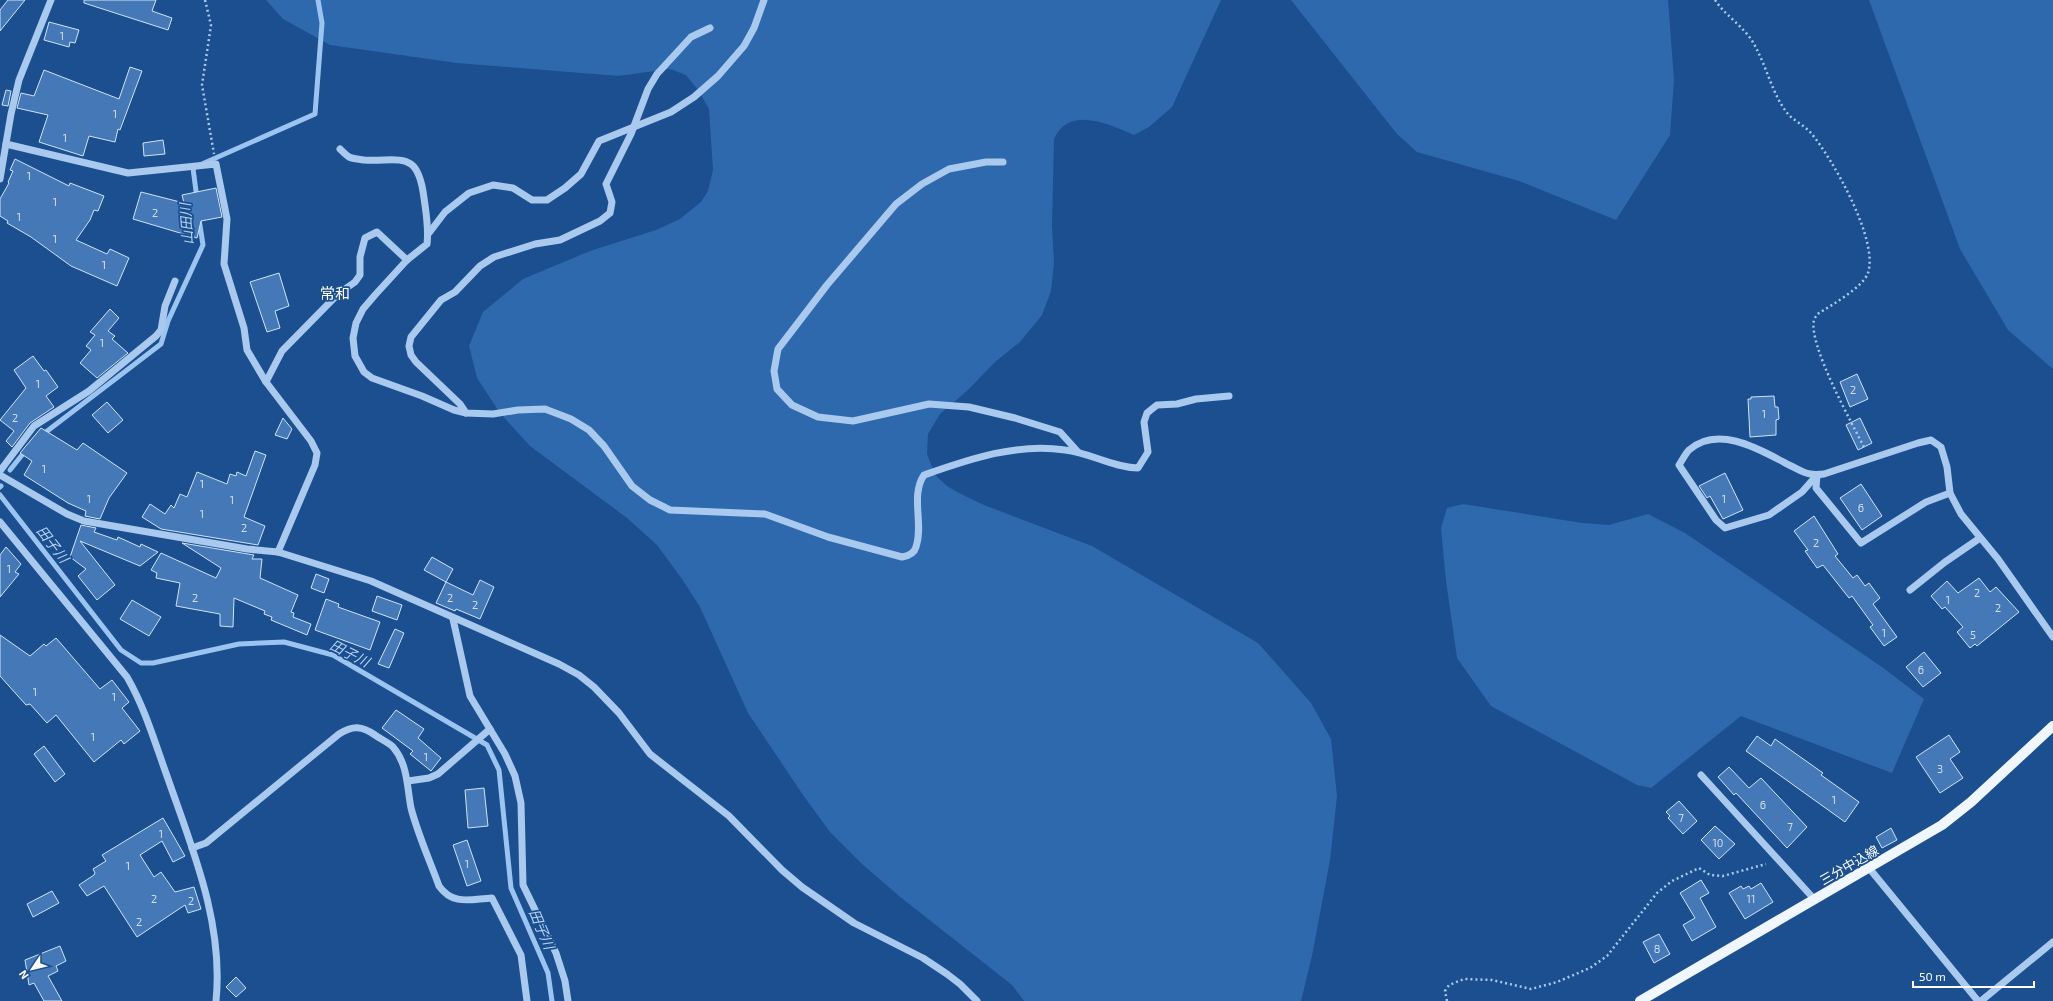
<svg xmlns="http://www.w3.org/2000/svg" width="2053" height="1001" font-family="'Exo 2','Noto Sans JP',sans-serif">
	<rect width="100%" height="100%" fill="#1b4f8f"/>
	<g fill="#2e69ad">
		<path d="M266,0H1221L1172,107L1149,127L1134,135C1109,124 1069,105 1054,139L1052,225L1054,263L1051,291L1042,315L1020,342L995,362L968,390L940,414L928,434L927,454L935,475L947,486L959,493L984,505L1092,546L1258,643L1311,703L1331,739L1337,796L1330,860L1312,956L1301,1001H1024L1012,985L899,896L862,864L830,832L803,795L748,713L700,607L682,579L657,545L627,518L530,446L500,413L477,378L469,346L483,312L523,279L590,251L656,230L680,219L701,202L708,191L713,170L709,109L698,90L686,75L670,69L618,76L457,63L330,45L283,19Z"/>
		<polygon points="1291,0 1668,0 1674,80 1670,135 1616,220 1519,181 1417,152 1397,134"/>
		<polygon points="1869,0 2053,0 2053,369 2008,330 1960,249"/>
		<polygon points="1463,504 1582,523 1609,525 1648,514 1685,533 1882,667 1924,699 1892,773 1741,716 1651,788 1637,785 1491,706 1457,658 1446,581 1441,528 1447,508"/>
	</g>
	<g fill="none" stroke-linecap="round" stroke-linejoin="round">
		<g stroke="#9cc4f0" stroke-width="5">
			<polyline points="197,199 193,168 315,114 322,23 318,0"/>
			<polyline points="42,435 161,344 168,321 203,245 199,219"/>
			<polyline points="10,470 26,450"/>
			<polyline points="0,487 1,486"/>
			<polyline points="0,495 121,650 141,663 153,663 239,644 284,642 333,655 487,745 499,770 511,888 548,973 552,1001"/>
		</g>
	</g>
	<g fill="#4478b7" stroke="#cfe3fa">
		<polygon points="8,0 25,0 0,31 0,10"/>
		<polygon points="84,0 156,0 152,11 172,18 168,30 84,3"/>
		<polygon points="49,22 79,30 75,43 70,42 69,47 44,40"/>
		<polygon points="130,67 142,71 120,130 118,129 115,142 89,136 83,156 39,142 48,115 17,108 21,93 34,96 44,70 119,99"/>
		<polygon points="6,90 11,91 8,106 2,105"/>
		<polygon points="163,140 165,154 144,156 143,143"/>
		<polygon points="15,159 69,186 70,183 104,196 98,211 94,210 90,220 76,240 107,254 110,249 129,258 117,286 71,266 31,237 7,223 8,221 0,216 0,199 9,183 8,182 13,171 10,170"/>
		<polygon points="216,188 222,217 201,221 197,238 133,219 141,192 184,203 182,195"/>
		<polygon points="279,273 289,306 275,311 280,328 267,332 250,282"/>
		<polygon points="110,309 119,318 108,331 115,336 112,339 128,353 97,378 80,363 91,350 86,346 95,335 90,332"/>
		<polygon points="33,356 44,371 46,370 58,387 46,396 54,407 30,423 12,447 6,441 14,431 0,420 26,388 14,370"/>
		<polygon points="1857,374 1868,399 1850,407 1840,382"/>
		<polygon points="1774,396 1775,407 1778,407 1779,419 1776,420 1776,435 1750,437 1748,399 1751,399 1751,397"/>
		<polygon points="107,402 123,420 108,433 92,415"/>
		<polygon points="283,418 292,429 287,439 275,435"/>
		<polygon points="1860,418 1872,443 1858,450 1846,425"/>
		<polygon points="41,428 77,450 83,443 127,473 109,498 100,519 85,516 86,511 68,503 24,475 32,461 20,453"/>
		<polygon points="255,451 266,455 244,517 265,526 258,545 161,529 142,517 150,504 165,514 171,505 174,508 180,494 187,497 197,472 227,484 230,474 236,476 237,472 246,476"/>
		<polygon points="1725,473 1743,510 1723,519 1710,496 1707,498 1699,486"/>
		<polygon points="1861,484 1882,516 1862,530 1840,498"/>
		<polygon points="1814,516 1838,554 1835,556 1853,578 1857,575 1865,586 1869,583 1880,598 1873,604 1897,637 1884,646 1870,627 1873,625 1852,596 1849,598 1823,565 1817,568 1805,551 1808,550 1794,531"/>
		<polygon points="81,525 96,528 94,532 117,540 118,537 140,547 141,544 158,552 140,566 80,541 115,585 97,600 78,576 86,569 70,557"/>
		<polygon points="182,543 254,555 252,559 262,559 260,578 298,595 291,612 294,613 293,617 311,624 307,635 271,620 272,617 264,614 265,611 234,598 233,627 220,626 220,614 176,606 180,583 156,578 157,573 151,570 161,553 216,578 221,568"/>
		<polygon points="6,547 21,564 15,572 19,574 0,597 0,555"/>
		<polygon points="432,557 453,569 446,582 424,570"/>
		<polygon points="316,574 329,579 324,593 311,588"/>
		<polygon points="1979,578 1990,592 1996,587 2019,612 1977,646 1975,644 1970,648 1957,632 1963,627 1945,607 1942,609 1931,596 1947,581 1958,593"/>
		<polygon points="480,580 494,587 480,619 456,609 455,611 436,603 446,582 473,595"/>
		<polygon points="377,596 402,605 397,620 372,611"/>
		<polygon points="326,599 339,604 338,607 380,622 370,650 315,630"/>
		<polygon points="132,600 161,617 149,636 120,619"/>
		<polygon points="395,629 404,633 389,668 378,664"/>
		<polygon points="0,635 30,656 44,644 46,646 56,638 100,689 112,680 129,702 122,708 140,731 124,744 121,740 94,762 56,715 47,723 30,704 26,705 0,676"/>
		<polygon points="1924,652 1941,673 1923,687 1906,667"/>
		<polygon points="396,710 424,729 418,738 441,758 431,771 410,754 413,751 382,728"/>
		<polygon points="1949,735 1960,752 1950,759 1963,778 1940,793 1916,757"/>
		<polygon points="1757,736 1771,746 1775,739 1823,773 1821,775 1859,802 1845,822 1746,751"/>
		<polygon points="44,746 65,774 55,782 34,754"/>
		<polygon points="1729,767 1749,788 1761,778 1807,827 1787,848 1736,793 1734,795 1718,777"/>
		<polygon points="484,788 488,826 468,828 465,790"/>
		<polygon points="1679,801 1697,821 1683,834 1668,818 1670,816 1666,812"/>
		<polygon points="163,818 185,856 173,862 162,841 140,855 154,877 161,872 175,892 194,887 201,909 188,913 185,905 137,937 104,886 87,896 79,885 94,875 95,873 93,869 106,861 102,855"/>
		<polygon points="1715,826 1735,844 1719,859 1701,840"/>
		<polygon points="1891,828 1897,840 1882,848 1876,837"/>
		<polygon points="467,840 481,881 467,886 453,845"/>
		<polygon points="1701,880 1709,893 1700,898 1716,927 1692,941 1683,925 1695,918 1680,893"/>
		<polygon points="1761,883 1773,902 1745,919 1729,893 1741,886 1743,889 1749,886 1751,889"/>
		<polygon points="52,891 59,903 33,917 27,904"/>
		<polygon points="1659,934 1670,954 1654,963 1643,942"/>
		<polygon points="60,946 66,961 56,966 58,971 48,976 62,1001 44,1001 34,983 29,985 25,960"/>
		<polygon points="236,977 246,988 236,997 226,987"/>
	</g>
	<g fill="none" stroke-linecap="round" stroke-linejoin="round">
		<g stroke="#a9c9ee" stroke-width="2.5" stroke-dasharray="2 3" stroke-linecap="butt">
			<polyline points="205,0 211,25 202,85 214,154"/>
			<path d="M1715,0C1726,17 1747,28 1756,48C1767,68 1773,96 1788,114C1794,121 1804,125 1811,133C1832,158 1879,240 1868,273C1863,287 1832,305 1819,313C1817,315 1815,317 1814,320C1808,345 1853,425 1865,449"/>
			<polyline points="1447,1001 1445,991 1449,985 1464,979 1492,980 1531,989 1557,982 1590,968 1607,956 1657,893 1672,881 1699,868 1710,875 1723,876 1766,864"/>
		</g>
		<g stroke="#a9c9ee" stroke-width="7">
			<polyline points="6,144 128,173 216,164 227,219 224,264 244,328 247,350 266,382 311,441 317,453 315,465 278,552"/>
			<path d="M340,149C342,151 346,155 349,157C353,159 359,159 364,160C401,162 418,149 424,198C426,213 429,228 427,244L407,260L375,295L363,309L356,323L353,338L355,356L364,372L372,378L422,396L454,410L466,413L493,414L518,410L545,409L571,419L589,430L604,446L632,486L650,500L670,510L765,514L828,537L902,557C908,556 914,554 916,547C924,524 910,496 924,475C970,459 1015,443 1065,450C1091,453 1111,467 1138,468L1148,452L1144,422L1147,413L1157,405L1177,404L1196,399L1229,396"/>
			<polyline points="1003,162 986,162 949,169 922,184 896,204 827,285 778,349 774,371 777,389 792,405 818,417 853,421 929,404 969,407 1015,418 1060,432 1078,452"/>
			<polyline points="0,179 11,114 19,80 51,0"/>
			<polyline points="429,233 445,212 469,193 493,185 513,188 532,200 547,200 565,188 581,174 599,141 671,112 694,97 718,76 744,46 754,28 764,0"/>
			<polyline points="266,382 282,351 338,294 355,282 360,275 360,257 365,238 377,232 407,260"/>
			<polyline points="466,413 460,404 416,362 411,355 409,346 411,337 441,300 455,292 480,266 494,257 535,244 560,240 600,221 610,213 612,202 606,184 631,134 648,89 657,74 691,37 710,28"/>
			<polyline points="0,471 34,426 89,391 156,336 161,330 165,306 175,281"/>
			<polyline points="0,475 67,514 84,521 247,549 278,552 371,581 559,664 579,675 594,687 619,713 650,754 729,816 782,870 802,887 854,923 923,958 947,974 960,984 977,1001"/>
			<path d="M1817,475L1802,492L1769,515L1725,528L1716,520L1679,465C1682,461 1685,454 1689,450C1718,424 1761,450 1789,465C1804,472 1807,476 1824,474L1918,443L1931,440L1941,447L1947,467L1950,493L1961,514L1998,559L2053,637"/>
			<polyline points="1817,475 1816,488 1861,543 1926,502 1950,493"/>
			<path d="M0,522L127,677C145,708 155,743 167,776C192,848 224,923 216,1001"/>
			<polyline points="1910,590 1945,562 1980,538"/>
			<polyline points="453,619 470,696 505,754 515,776 521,803 523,885 556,953 565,981 568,1001"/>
			<polyline points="1701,775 1815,900"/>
			<polyline points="408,781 429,778 438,774 490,729"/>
			<path d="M192,848L206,843L339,734C353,725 362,726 375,735C380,739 388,742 393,747C408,764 407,788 411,808C418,835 430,861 439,886C453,906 471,899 492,898L521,955L527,1001"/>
			<polyline points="1869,868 1978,1001"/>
			<polyline points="1981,1001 2053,942"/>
		</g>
		<polyline stroke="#f0f6ff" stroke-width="10" points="1640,1001 1942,825 1971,802 2053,726"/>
	</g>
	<g text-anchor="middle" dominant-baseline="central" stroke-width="3.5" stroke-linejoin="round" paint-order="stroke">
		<g font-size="11" fill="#d0dded">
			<text x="62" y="35">1</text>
			<text x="115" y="113">1</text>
			<text x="65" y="137">1</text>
			<text x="29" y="175">1</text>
			<text x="55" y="201">1</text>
			<text x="155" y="212">2</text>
			<text x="19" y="216">1</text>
			<text x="55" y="238">1</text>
			<text x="104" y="264">1</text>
			<text x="102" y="342">1</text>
			<text x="38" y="383">1</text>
			<text x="1853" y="389">2</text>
			<text x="1764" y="413">1</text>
			<text x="15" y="417">2</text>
			<text x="44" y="468">1</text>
			<text x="202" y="483">1</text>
			<text x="89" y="498">1</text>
			<text x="1724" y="498">1</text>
			<text x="232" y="499">1</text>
			<text x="1861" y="507">6</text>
			<text x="202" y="513">1</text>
			<text x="244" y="527">2</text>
			<text x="1816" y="542">2</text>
			<text x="9" y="568">1</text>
			<text x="1977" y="592">2</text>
			<text x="195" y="597">2</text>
			<text x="450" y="597">2</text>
			<text x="1948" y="599">1</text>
			<text x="475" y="604">2</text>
			<text x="1998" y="607">2</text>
			<text x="1884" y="632">1</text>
			<text x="1973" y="634">5</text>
			<text x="1921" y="669">6</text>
			<text x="35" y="691">1</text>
			<text x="114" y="696">1</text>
			<text x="93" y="736">1</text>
			<text x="426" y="756">1</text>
			<text x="1940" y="768">3</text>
			<text x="1834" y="799">1</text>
			<text x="1763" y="804">6</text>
			<text x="1681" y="817">7</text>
			<text x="1790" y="826">7</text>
			<text x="161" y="833">1</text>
			<text x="1718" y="842">10</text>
			<text x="467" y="863">1</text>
			<text x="128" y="865">1</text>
			<text x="154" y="898">2</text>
			<text x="1751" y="898">11</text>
			<text x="191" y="900">2</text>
			<text x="139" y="921">2</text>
			<text x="1657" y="948">8</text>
		</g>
		<g font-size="13" fill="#fff" stroke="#1b4f8f">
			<text transform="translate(1849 865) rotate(-30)">三分中込線</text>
		</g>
		<g font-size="14" font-style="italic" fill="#b5d3f5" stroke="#1b4f8f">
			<text transform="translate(186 224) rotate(-94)">山田川</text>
			<text transform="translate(53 544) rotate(52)">田子川</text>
			<text transform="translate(350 653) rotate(27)">田子川</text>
			<text transform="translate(542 929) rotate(67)">田子川</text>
		</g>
		<g font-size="15" fill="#fff" stroke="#1b4f8f">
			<text x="335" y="293">常和</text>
		</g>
	</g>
	<g transform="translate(32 969) rotate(235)" stroke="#1b4f8f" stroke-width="3" paint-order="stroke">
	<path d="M0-3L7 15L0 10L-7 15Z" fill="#ffffff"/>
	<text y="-6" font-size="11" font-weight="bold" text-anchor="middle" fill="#ffffff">N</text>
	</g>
	<path d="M1913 981v6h121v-6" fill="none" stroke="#ffffff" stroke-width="2"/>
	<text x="1919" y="981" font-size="12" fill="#ffffff" stroke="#1b4f8f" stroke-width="3" paint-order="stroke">50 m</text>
</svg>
